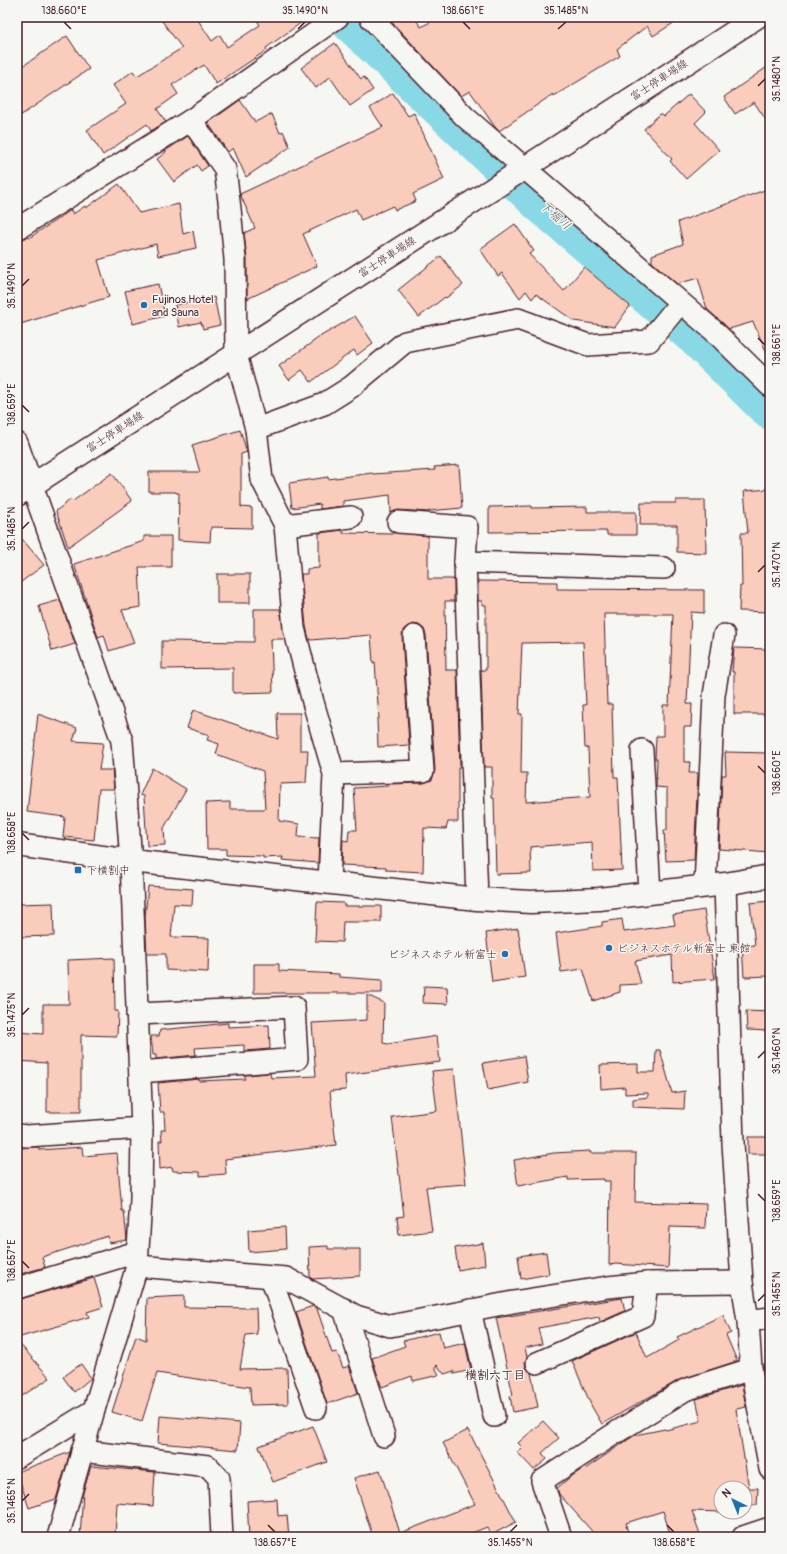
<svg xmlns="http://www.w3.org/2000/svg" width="787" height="1554" font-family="Pangolin,'Klee One',sans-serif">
	<rect width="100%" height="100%" fill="#f6f6f2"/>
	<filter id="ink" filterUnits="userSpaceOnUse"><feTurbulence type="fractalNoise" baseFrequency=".025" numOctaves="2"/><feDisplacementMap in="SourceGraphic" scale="8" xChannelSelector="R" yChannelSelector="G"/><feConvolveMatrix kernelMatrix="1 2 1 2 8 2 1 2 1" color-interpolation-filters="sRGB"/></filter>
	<g filter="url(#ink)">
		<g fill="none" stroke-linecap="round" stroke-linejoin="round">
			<polyline stroke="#89d8e5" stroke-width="38" points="344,17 537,201 695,337 770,411"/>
		</g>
		<g fill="#f9ccbb" stroke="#4a1f2b" fill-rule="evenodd">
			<polygon points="159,17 196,17 212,41 220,35 227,47 260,25 255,17 309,17 266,48 267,50 216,84 204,65 172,85 178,94 157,109 166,122 151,131 147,124 103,155 87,130 126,104 113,85 133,71 137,76 182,48"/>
			<polygon points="387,17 414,17 421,27 439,17 683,17 653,36 647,26 617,49 620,56 554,96 553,94 499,131 495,127 470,91 461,96"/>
			<polygon points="67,36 89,69 17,118 17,70"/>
			<polygon points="335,43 361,79 364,77 373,90 350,106 330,77 316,88 301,68"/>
			<polygon points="770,65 770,126 754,102 735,114 724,97"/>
			<polygon points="393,93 408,116 414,113 444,179 413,194 416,201 395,210 393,206 361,220 356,209 303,234 317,266 247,299 247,259 244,233 255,228 240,194 383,127 370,108"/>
			<polygon points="689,94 706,112 695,123 719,150 686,179 670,161 672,159 644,129 661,113 664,116"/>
			<polygon points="240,100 255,122 272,114 280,133 283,131 290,147 246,177 233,148 228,152 208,123"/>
			<polygon points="188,136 208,166 201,171 197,165 174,182 157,159 166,152 165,151"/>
			<polygon points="119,184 139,213 179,204 183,234 193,231 196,248 158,256 156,244 98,260 109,297 17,325 17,241 28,237 29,238 71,210 73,214 85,206 86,208"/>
			<polygon points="770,188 770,360 753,322 729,329 707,309 698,278 677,284 652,262 652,255 683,244 678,222"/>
			<polygon points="515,224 534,251 529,254 564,291 584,267 630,306 615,327 574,321 536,294 532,299 526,291 520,298 502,273 498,276 480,249"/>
			<polygon points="441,256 463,285 446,298 445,297 419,317 398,290"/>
			<polygon points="158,284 165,316 133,324 125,291"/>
			<polygon points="214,297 220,325 203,329 201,322 179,327 175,305"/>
			<polygon points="355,316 373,343 357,355 354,350 311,382 302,370 289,380 279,366 321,336"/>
			<polygon points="240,430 247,452 241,454 241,507 252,508 252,528 211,527 210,542 178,540 179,493 176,493 176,492 149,492 149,472 200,472 192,445"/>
			<polygon points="459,465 462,508 429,511 429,512 398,510 391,513 390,495 343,501 343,506 320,509 320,504 292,508 289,483 328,477 328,479 372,473 373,474 435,470 434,467"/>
			<polygon points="112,473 132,501 68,547 56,511 71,499 73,501"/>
			<polygon points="770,489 770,512 768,512 770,612 739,611 740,586 742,586 741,533 748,533 744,491"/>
			<polygon points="676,500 705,500 706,553 677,552 677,525 640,525 641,503 676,503"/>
			<polygon points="532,506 532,508 587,507 587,512 636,512 636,535 607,535 607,531 489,532 489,507"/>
			<polygon points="343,530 343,533 393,534 392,532 428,536 428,579 454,579 454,601 445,601 446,670 457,670 460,767 458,767 458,822 448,822 446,829 424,828 423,872 386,870 386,867 342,865 343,840 348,841 349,830 357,830 354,788 388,786 388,784 424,783 432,780 435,770 426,635 424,629 419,625 413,624 408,626 403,630 402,636 409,745 378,747 377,719 379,719 375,662 373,663 371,635 311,640 309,639 306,626 301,574 307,574 307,569 319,568 319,533"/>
			<polygon points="17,533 44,565 17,585"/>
			<polygon points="144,536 171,536 171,567 139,567 141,607 122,610 134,643 109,651 104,635 98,637 74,564 144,541"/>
			<rect x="217" y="574" width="33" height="29"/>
			<path d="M478,581L557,582V589L704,590V613L691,612L687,704H692L691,727H684V762H690L689,773H698L694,860L666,861L664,830H667V788L656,787L657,759H655L656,736H663V705H669L673,614H604L607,704H612L614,777H618L622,870L593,871L592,842L530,847L531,873L496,874L494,798H492V767H484L481,670H486V605H482V601H478ZM583,642L586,705H583L585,748H588L590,797L526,802L527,773H521L522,714H519L522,643Z"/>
			<polygon points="60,600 75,644 52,651 39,606"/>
			<polygon points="254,609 280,609 285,639 271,639 273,692 233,693 233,668 162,669 162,641 254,642"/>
			<polygon points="734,648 770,649 770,714 734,714 734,672 732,672"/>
			<polygon points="193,710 278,739 277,713 300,713 300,750 308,750 306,783 280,784 279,821 299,824 298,837 319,838 318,863 282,860 283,857 263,858 263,856 226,855 226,849 207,849 206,803 230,802 230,809 265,809 263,771 216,754 219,744 207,740 209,735 187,728"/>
			<polygon points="38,714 77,728 73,741 103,743 99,770 112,770 114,789 99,789 94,840 63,837 65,817 27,812"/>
			<polygon points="725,752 770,753 770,853 719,849 722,775 726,775"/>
			<polygon points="152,768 186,789 164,828 165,845 147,846 144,796 140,795"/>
			<polygon points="148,886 193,889 192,905 174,904 171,937 209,938 208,972 166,970 166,954 147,954 145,917"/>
			<polygon points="770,901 770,976 744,977 742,946 755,945 750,903"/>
			<polygon points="317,902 344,903 344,906 381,906 381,922 343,922 342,942 315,941"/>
			<polygon points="53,903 54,936 18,937 17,904"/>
			<polygon points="704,910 715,979 673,982 672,955 635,961 641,984 620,985 620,992 593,1001 583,969 561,972 556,933 602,926 602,922 622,919 624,932 675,925 673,915"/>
			<polygon points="518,928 525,977 492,982 486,933"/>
			<polygon points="114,958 115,1011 118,1011 117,1036 81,1035 81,1112 47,1112 47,1063 17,1061 17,1032 43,1034 43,1004 69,1004 68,960"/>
			<polygon points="254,964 279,964 279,971 339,974 339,977 382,980 382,993 254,993"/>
			<polygon points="424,986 447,987 448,1004 423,1003"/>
			<polygon points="367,995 384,1003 383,1043 388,1044 437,1036 440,1062 345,1075 346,1090 330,1091 336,1145 225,1159 226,1174 200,1176 200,1172 173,1171 172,1167 160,1169 159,1141 162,1141 161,1130 165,1130 164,1112 160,1112 158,1083 199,1079 199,1081 245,1079 245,1075 270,1073 271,1078 316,1076 312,1023 367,1020"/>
			<polygon points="746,1011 770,1012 770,1031 747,1030"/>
			<polygon points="228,1023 228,1027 269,1025 270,1049 244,1051 244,1045 195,1048 196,1055 156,1059 156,1055 153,1055 151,1036 159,1036 160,1030"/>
			<polygon points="656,1050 660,1050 672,1093 685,1091 684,1109 633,1107 633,1099 648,1097 648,1093 625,1094 625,1087 601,1089 600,1065 638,1064 638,1072 655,1072"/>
			<polygon points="524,1056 528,1082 488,1090 483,1063"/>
			<polygon points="454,1069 466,1184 426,1187 432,1231 399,1235 397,1217 404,1216 392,1117 437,1111 432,1071"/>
			<rect x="748" y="1137" width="22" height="17"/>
			<polygon points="39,1147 39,1150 82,1147 83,1156 117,1153 122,1211 124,1211 127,1240 109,1243 108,1236 42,1257 45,1267 17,1275 17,1208 21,1208 17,1182 17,1148"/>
			<polygon points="590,1151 590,1153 636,1153 635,1202 706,1204 705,1228 670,1227 668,1268 616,1264 609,1265 610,1181 604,1181 604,1179 568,1180 568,1177 518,1186 514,1160 554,1153"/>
			<polygon points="285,1227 286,1249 249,1252 248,1230"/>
			<polygon points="483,1243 485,1265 458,1270 455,1248"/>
			<polygon points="328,1246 328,1249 360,1249 360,1276 312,1279 310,1277 309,1247"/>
			<polygon points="546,1252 549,1274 521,1279 518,1256"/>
			<polygon points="94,1278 103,1307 87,1312 89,1317 17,1338 17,1300"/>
			<polygon points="184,1296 184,1307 256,1308 257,1334 246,1335 240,1369 287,1368 288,1404 251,1405 250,1387 157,1373 142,1421 112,1412 136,1336 146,1340 147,1298"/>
			<polygon points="622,1298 625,1311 600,1322 599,1317 538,1328 542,1344 525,1348 527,1357 525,1362 526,1368 531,1373 538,1407 513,1412 510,1396 513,1395 496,1318"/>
			<polygon points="313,1306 317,1309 332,1353 337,1352 343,1368 349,1366 358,1393 327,1404 296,1312"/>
			<polygon points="723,1315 731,1333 726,1335 737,1361 679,1380 602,1424 592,1407 572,1361 636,1332 647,1358 679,1340 677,1337"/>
			<polygon points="439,1332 443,1348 465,1343 471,1370 454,1374 454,1371 444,1374 437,1365 435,1367 439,1375 413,1381 412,1376 382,1387 381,1385 372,1358 405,1346 403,1341"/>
			<polygon points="17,1341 50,1378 17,1399"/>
			<polygon points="770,1363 770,1400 769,1401 763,1364"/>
			<polygon points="81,1364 91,1378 74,1392 63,1377"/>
			<polygon points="742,1385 746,1407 736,1409 749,1488 758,1488 757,1505 745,1505 745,1507 745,1488 721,1488 721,1512 692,1511 701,1537 671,1537 663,1511 626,1523 627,1526 626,1526 630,1537 597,1537 559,1494 557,1488 569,1478 584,1468 585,1469 635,1435 665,1429 666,1430 701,1421 696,1399"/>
			<polygon points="160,1416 240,1423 238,1450 158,1443"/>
			<polygon points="543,1421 559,1438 542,1453 547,1459 534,1470 517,1452 522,1447 518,1443"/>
			<polygon points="313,1426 327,1462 273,1482 259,1446"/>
			<polygon points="468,1430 516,1522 491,1535 487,1527 462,1537 373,1537 354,1478 380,1470 400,1533 475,1504 443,1443"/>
			<polygon points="70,1452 56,1499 29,1508 17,1472"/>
			<polygon points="91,1466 155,1472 153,1506 117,1503 115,1537 80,1537 83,1493"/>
			<polygon points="277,1499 278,1516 287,1515 289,1537 249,1537 247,1501"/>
		</g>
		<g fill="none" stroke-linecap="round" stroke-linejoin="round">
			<defs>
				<g id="street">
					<polyline points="370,17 465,117 714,331 770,386"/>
					<polyline points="191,120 225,169 230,209 235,259 236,354 256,429 262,480 285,525 294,628 313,702 334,774 329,882"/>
					<polyline points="17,229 191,120 338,17"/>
					<polyline points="256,429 324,404 351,387 405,342 518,319 588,345 649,341 680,303"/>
					<polyline points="17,443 122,741 131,861 142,1128 141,1199 137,1266 94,1410 58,1537"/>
					<polyline points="398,522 467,527 465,562 477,899"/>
					<polyline points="285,525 351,517"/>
					<polyline points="465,562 664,568"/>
					<polyline points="642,750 650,893"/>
					<polyline points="334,774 423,771 414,636"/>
					<polyline points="725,884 733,1143 742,1282 748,1321 751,1369 770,1469"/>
					<polyline points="705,886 714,695 724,635"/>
					<polyline points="137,1014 294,1007 297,1059 140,1072"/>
					<polyline points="17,1135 27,1136 142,1128"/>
					<polyline points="137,1266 286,1278 356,1316 390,1326 513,1302 608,1287 647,1283 742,1282"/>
					<polyline points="271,1277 316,1408"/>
					<polyline points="17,1288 137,1252"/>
					<polyline points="344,1309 384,1436"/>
					<polyline points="470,1310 494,1416"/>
					<polyline points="748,1321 770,1318"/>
					<polyline points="537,1363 643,1316 647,1283"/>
					<polyline points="82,1451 208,1466 219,1478 222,1537"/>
					<polyline points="17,1457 94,1410"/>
					<polyline points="561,1537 542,1481 617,1432 685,1390 751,1369"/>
					<polyline points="743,1537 770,1528"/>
				</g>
				<g id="secondary">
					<polyline points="17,495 491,190 757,17"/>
					<polyline points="17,845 131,861 477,899 531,902 599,899 725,884 770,876"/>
				</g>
			</defs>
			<use href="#street" stroke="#4a1f2b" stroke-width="24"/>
			<use href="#secondary" stroke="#4a1f2b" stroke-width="25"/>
			<use href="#street" stroke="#f6f6f2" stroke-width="21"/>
			<use href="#secondary" stroke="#f6f6f2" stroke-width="22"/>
		</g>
	</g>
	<path fill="none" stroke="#4a1f2b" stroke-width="1.5" d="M64,22L71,29M463,22L470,29M298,29L305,22M558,29L566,22M758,86L765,79M22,286L29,279M758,338L765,345M22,405L29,412M22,529L29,522M758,572L765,565M758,766L765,773M22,833L29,840M22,1015L29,1008M758,1058L765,1051M758,1194L765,1201M22,1261L29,1268M758,1301L765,1294M22,1501L29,1494M268,1525L275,1532M667,1525L674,1532M510,1532L517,1525"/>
	<g fill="#1f6fb2" stroke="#f6f6f2" stroke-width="1.5">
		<circle cx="144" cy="305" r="4"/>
		<rect x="74" y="866" width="8" height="8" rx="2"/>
		<circle cx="609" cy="948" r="4"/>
		<circle cx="505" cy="954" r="4"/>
	</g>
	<g text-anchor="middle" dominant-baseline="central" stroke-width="3" stroke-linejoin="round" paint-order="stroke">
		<g font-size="11" fill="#4a1f2b" stroke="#f6f6f2">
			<text transform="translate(659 80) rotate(-33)">富士停車場線</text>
			<text transform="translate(387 257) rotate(-33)">富士停車場線</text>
			<text transform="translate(115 432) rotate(-33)">富士停車場線</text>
		</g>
		<g font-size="11" fill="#4a1f2b" stroke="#f6f6f2" text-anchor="start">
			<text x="152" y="299">Fujinos Hotel<tspan x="152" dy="13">and Sauna</tspan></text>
			<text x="86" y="870">下横割中</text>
			<text x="617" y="948">ビジネスホテル新富士 東館</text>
			<text x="497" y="954" text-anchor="end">ビジネスホテル新富士</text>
		</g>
		<g font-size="12" font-style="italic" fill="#5d5663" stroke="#f6f6f2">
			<text transform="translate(555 216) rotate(41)">下堀川</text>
		</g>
		<g font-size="12" font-weight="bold" fill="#4a1f2b" stroke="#f6f6f2">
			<text x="495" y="1375">横割六丁目</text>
		</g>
	</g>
	<rect width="787" height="1554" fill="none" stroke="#f6f6f2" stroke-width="44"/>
	<g transform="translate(733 1500) rotate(317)"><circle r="19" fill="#f6f6f2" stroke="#b1a0a2"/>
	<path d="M0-3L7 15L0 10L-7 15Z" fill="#1f6fb2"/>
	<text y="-6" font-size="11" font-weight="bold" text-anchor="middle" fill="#4a1f2b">N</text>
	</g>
	<rect x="22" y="22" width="743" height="1510" fill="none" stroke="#4a1f2b" stroke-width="1.5"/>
	<g font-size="10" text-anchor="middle" fill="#4a1f2b">
		<text x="64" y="14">138.660°E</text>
		<text x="305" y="14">35.1490°N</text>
		<text x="463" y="14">138.661°E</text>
		<text x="566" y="14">35.1485°N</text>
		<text transform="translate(776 79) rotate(-90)" y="4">35.1480°N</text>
		<text transform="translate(11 286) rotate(-90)" y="4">35.1490°N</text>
		<text transform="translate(776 345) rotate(-90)" y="4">138.661°E</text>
		<text transform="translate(11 405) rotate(-90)" y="4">138.659°E</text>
		<text transform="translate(11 529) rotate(-90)" y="4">35.1485°N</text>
		<text transform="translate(776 565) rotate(-90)" y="4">35.1470°N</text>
		<text transform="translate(776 773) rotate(-90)" y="4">138.660°E</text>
		<text transform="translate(11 833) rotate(-90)" y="4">138.658°E</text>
		<text transform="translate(11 1015) rotate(-90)" y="4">35.1475°N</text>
		<text transform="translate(776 1051) rotate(-90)" y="4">35.1460°N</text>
		<text transform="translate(776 1201) rotate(-90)" y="4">138.659°E</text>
		<text transform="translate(11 1261) rotate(-90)" y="4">138.657°E</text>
		<text transform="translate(776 1294) rotate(-90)" y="4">35.1455°N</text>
		<text transform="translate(11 1501) rotate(-90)" y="4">35.1465°N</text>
		<text x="275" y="1546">138.657°E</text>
		<text x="510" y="1546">35.1455°N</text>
		<text x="674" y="1546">138.658°E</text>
	</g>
</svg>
